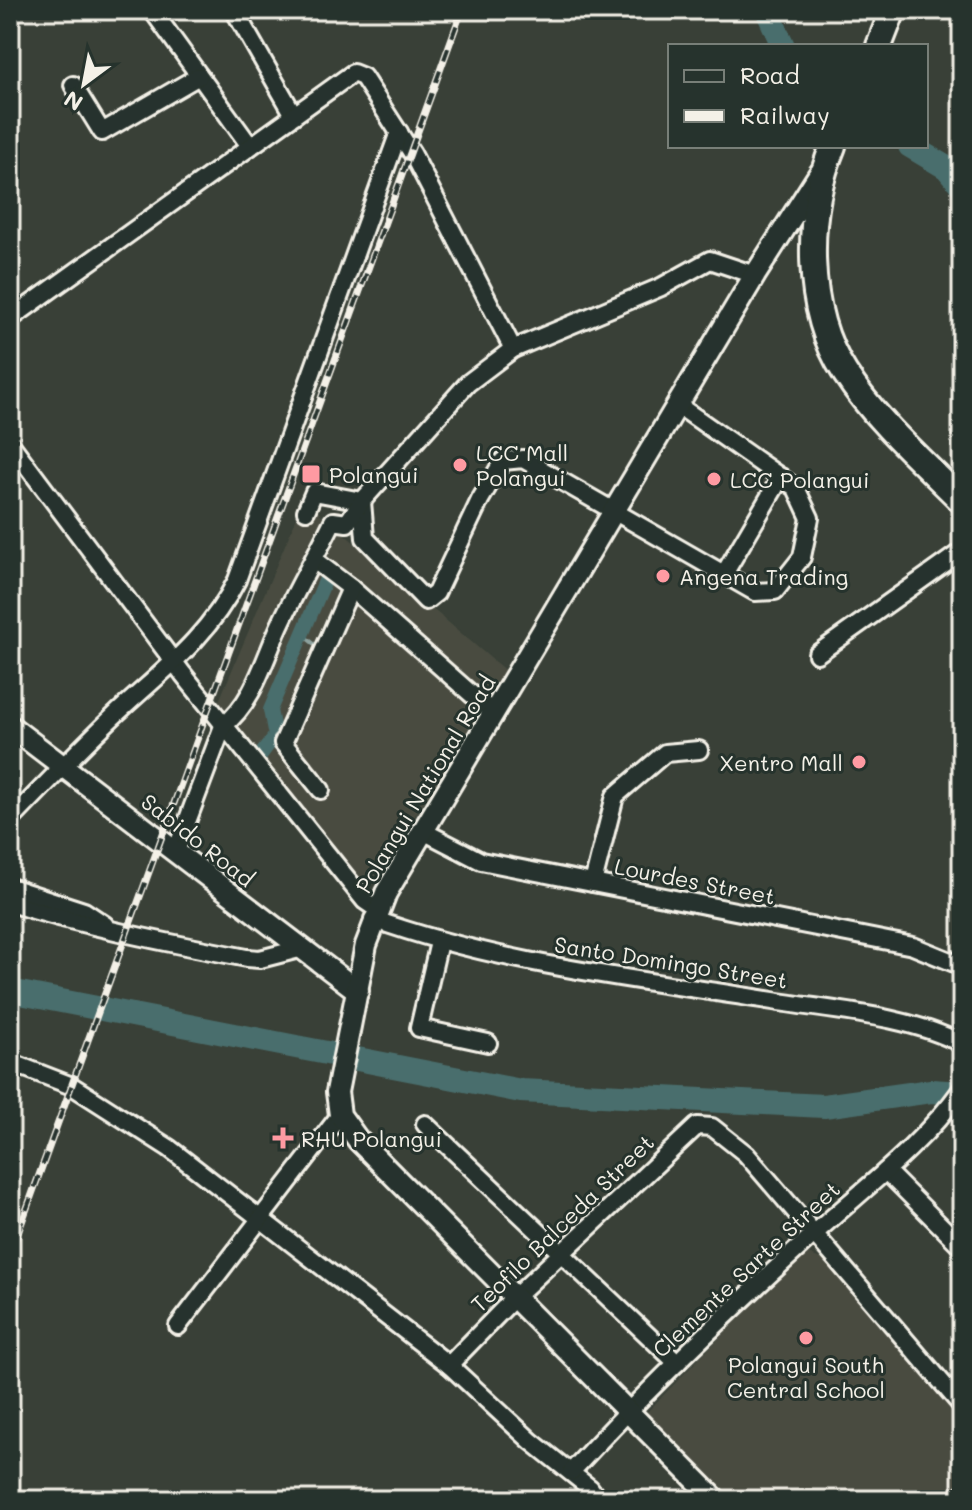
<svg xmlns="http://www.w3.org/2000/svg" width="972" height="1510" font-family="Mali,sans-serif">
	<rect width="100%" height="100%" fill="#394037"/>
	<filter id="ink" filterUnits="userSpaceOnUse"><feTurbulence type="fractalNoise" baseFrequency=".0125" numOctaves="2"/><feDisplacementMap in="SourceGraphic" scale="16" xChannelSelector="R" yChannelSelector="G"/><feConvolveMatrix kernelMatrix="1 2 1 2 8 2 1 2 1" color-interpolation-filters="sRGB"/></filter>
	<g filter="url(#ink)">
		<g fill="#494c41">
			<polygon points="304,500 508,673 369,886 345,866 216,708"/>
			<polygon points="808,1254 826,1261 962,1419 962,1486 948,1500 727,1500 644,1415 800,1255"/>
		</g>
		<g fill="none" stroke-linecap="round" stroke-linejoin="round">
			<polyline stroke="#8da29e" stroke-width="4" points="304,636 318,647"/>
			<polyline stroke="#496e6d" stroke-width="14" points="264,771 256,761 275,736 270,710 328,574"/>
			<g stroke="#496e6d" stroke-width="24">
				<polyline points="767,10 783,46"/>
				<polyline points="910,146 947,168 962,186"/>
				<polyline points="10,991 521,1091 824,1106 931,1091 962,1093"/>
			</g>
			<defs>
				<g id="minor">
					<polyline points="152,10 250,146"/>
					<polyline points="234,10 294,115"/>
					<polyline points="73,85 102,132 199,76"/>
					<polyline points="10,319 353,73 363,77 412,153 513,349"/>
					<polyline points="10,443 183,674 365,901 378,910"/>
					<polyline points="306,511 314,492 362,501 365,538 426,601 436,593 480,500 503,461 523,459 755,592 775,591 802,557 810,518 796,488 679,406"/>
					<polyline points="314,560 351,588 494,714"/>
					<polyline points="724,574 781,477"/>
					<polyline points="817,654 962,551"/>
					<polyline points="321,790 283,743 351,588"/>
					<path d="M10,821C44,786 78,750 114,716C161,672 208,638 237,580L399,132"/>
					<polyline points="423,831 481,861 913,946 962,966"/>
					<path d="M176,851L223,726C254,702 264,660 280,625C296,590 316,556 333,521L347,523L362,501L468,383L513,349L661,287L710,260L755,275"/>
					<polyline points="593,883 615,796 665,753 699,750"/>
					<polyline points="10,887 84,911 105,925"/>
					<path d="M10,903C87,927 168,943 247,958L260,959L299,949"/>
					<path d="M373,919C501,965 639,979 773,1001C834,1011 906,1015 962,1044"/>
					<polyline points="439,942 419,1028 488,1043"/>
					<polyline points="10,1062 72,1086 169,1148 449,1365 531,1441 590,1488 598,1500"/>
					<polyline points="425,1124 677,1363"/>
					<polyline points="886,1171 962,1247"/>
					<polyline points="178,1326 340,1115"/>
					<polyline points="449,1365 515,1297 697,1126 712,1127 746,1154 962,1406"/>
					<path d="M571,1472C648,1388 730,1310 815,1233C866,1187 922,1145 962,1089"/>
					<polyline points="956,1500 962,1494"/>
				</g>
				<g id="major">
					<polyline points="10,726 358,991"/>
					<polyline points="716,1500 358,1140 340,1115 337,1092 366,945 386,893 755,275 820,173"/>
				</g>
				<g id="highway">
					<polyline points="879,46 893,10"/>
					<path d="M833,146C805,214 804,310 845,373C876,421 922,461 962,501"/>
				</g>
			</defs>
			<use href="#minor" stroke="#f4f1e8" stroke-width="22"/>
			<use href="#major" stroke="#f4f1e8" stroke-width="26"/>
			<use href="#highway" stroke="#f4f1e8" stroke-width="30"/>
			<use href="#minor" stroke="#26332d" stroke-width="16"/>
			<use href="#major" stroke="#26332d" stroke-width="20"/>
			<use href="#highway" stroke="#26332d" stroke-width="24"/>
			<defs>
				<polyline id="rail" points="10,1255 462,10"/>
			</defs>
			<use href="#rail" stroke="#f4f1e8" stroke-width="7"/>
			<use href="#rail" stroke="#26332d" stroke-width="4" stroke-dasharray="12" stroke-linecap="butt"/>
		</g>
	</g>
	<g fill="#ff9aa2" stroke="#26332d" stroke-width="3">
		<circle cx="460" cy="465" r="8"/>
		<rect x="301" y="464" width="20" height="20" rx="4"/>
		<circle cx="714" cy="479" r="8"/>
		<circle cx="663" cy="576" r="8"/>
		<circle cx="859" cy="762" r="8"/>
		<path d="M279 1126h8v8h8v8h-8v8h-8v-8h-8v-8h8z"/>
		<circle cx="806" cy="1338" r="8"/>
	</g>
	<g text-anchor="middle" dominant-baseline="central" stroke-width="6" stroke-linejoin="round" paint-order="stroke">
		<g font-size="22" fill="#f4f1e8" stroke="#26332d" text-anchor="start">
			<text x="476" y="452">LCC Mall<tspan x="476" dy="25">Polangui</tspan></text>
			<text x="329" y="474">Polangui</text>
			<text x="730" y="479">LCC Polangui</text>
			<text x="679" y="576">Angena Trading</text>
			<text x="843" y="762" text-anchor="end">Xentro Mall</text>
			<text x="301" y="1138">RHU Polangui</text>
			<text x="806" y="1364" text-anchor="middle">Polangui South<tspan x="806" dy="25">Central School</tspan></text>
		</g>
		<g font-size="22" fill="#f4f1e8" stroke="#26332d">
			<text transform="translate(425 784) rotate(-59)">Polangui National Road</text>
			<text transform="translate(198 840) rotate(38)">Sabido Road</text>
			<text transform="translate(695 881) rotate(11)">Lourdes Street</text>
			<text transform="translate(671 962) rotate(9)">Santo Domingo Street</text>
			<text transform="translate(562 1223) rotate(-44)">Teofilo Balceda Street</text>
			<text transform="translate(746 1269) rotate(-43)">Clemente Sarte Street</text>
		</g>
	</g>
	<rect width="972" height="1510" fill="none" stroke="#26332d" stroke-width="40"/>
	<rect x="20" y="20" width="932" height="1470" fill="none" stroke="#f4f1e8" stroke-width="3" filter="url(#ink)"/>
	<rect x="668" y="44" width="260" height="104" fill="#26332d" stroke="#787f78" stroke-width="2"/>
	<rect x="684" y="70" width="40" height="12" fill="#26332d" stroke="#787f78" stroke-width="2"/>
	<text x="740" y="84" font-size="24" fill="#f4f1e8">Road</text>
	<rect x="684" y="110" width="40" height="12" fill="#f4f1e8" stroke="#787f78" stroke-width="2"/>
	<text x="740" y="124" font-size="24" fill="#f4f1e8">Railway</text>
	<g transform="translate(84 84) rotate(212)" stroke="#26332d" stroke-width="6" paint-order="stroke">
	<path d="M0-6L14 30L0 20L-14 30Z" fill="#f4f1e8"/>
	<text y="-12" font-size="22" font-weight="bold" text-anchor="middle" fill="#f4f1e8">N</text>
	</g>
</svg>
